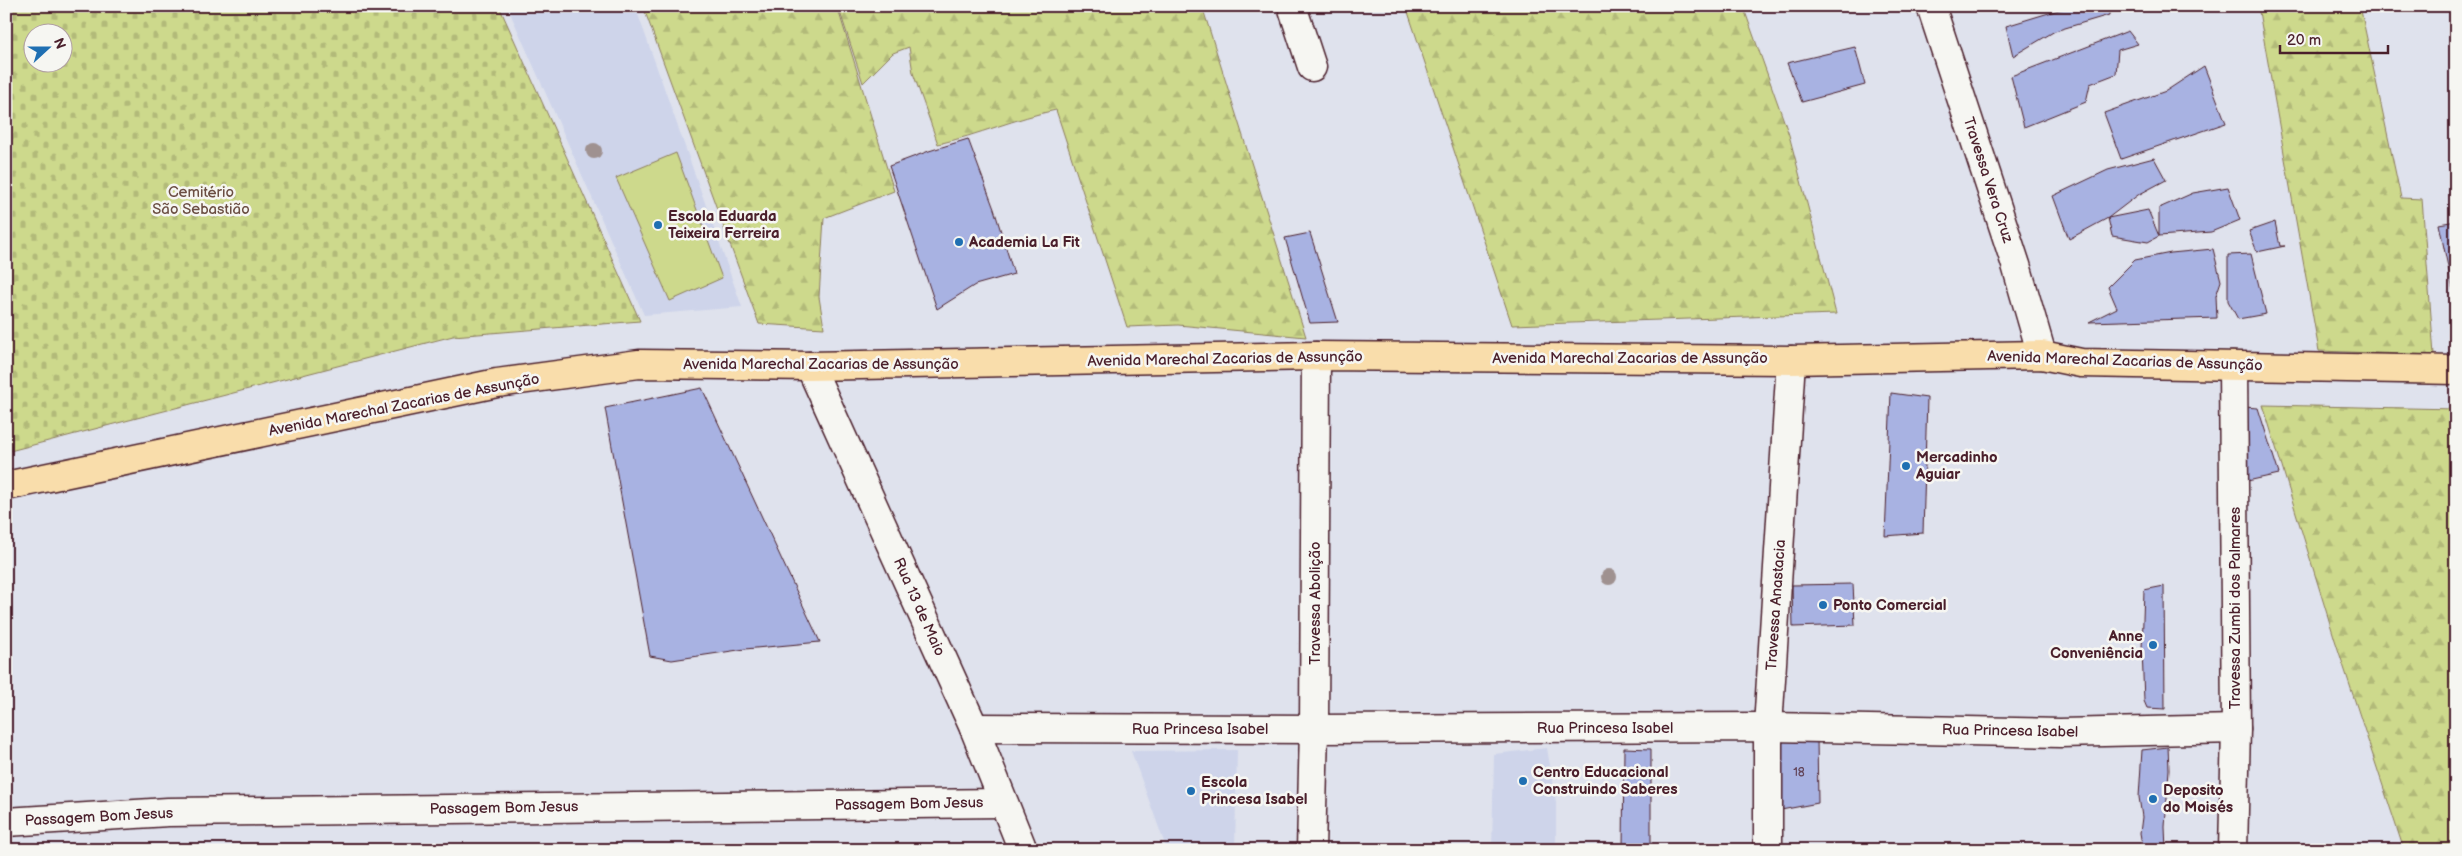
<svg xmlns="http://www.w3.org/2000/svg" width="2462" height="856" font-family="'Balsamiq Sans',sans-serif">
	<defs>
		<pattern id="forest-firs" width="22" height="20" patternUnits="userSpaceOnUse" patternTransform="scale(1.25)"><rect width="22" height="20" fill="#cdd98c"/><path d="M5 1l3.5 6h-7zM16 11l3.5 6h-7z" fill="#b2ba79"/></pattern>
		<pattern id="cemetery-stones" width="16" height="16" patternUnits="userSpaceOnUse" patternTransform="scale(1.25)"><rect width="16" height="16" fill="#cdd98c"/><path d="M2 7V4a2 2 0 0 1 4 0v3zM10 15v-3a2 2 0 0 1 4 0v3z" fill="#b2ba79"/></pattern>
	</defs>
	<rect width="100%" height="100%" fill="#dfe2ed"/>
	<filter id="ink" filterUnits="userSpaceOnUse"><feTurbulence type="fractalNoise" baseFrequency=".02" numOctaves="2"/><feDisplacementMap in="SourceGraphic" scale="10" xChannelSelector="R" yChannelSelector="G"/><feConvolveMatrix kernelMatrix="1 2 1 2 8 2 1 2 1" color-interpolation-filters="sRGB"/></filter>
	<g filter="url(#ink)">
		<g fill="#ced4ea">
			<polygon points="507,6 635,6 742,307 644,315"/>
			<polygon points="1547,748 1556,802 1556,842 1553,850 1492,850 1494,754"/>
			<polygon points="1237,750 1235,850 1167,850 1131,751"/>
		</g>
		<g fill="url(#forest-firs)" stroke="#8c7c5c">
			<polygon points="643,6 837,6 894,191 824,218 819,297 824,328 759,324"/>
			<path d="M838,6H1202L1306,337L1178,325L1127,327L1056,110C1016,118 978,135 938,144L913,73L909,47L893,53L863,83Z"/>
			<polygon points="1406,6 1743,6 1789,135 1836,314 1512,325"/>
			<polygon points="2258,6 2360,6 2401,198 2422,199 2434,355 2319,351"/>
			<polygon points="2263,405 2456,409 2456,850 2404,850 2335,640"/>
		</g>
		<path fill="url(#cemetery-stones)" stroke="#8c7c5c" fill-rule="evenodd" d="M6,6H499L640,321L453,336L6,452ZM32,32H62V62H32Z"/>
		<polygon fill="#cdd98c" stroke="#8c7c5c" points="676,153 722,278 670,301 616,178"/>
		<g fill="#a8b2e2" stroke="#4a1f2b">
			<polygon points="2072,6 2109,6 2109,15 2055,31 2013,56 2006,26"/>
			<polygon points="2128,31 2138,44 2118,50 2116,74 2090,84 2086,102 2024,127 2011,76"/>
			<polygon points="1855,47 1865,85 1802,102 1787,63"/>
			<polygon points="2204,66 2226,123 2121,159 2104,113 2166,91"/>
			<polygon points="968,139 994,209 1014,274 975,285 937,309 889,166 929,151"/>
			<polygon points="2154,158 2166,180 2138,195 2108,218 2069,239 2053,196 2108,170"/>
			<polygon points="2228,187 2240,220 2211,232 2159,236 2159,208 2193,193"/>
			<polygon points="2148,210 2159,236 2148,242 2112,236 2108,218"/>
			<polygon points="2456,221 2456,291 2453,291 2439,224"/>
			<polygon points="2275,222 2280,246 2285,246 2257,252 2249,231"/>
			<polygon points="1310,233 1338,322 1310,323 1285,238"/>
			<polygon points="2213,249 2221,281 2216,296 2217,318 2089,322 2117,308 2108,287 2135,260 2171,253"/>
			<polygon points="2251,254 2266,314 2238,319 2228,301 2228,255"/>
			<polygon points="702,388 820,642 745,649 672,660 650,656 605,408"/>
			<polygon points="1891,393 1927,398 1923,533 1885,536"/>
			<polygon points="2244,407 2258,408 2279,474 2243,482"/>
			<polygon points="1853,584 1855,625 1793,627 1792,585"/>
			<polygon points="2164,586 2165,709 2147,708 2144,701 2142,649 2144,590"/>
			<polygon points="1817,739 1818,803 1781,810 1781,740"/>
			<polygon points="2168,747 2169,769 2165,827 2166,850 2143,850 2140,833 2142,817 2139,797 2142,750"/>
			<polygon points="1624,748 1651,749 1651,850 1623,850"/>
		</g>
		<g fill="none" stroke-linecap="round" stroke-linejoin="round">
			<defs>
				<g id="minor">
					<polyline points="1292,6 1312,67"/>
					<polyline points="1931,6 2016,265 2042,355"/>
					<polyline points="810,366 974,728 1023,850"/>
					<polyline points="974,728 1314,729 1768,727 2060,733 2236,729"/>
					<polyline points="6,822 168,812 1002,803"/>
					<polyline points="1311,850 1314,729 1316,356"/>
					<polyline points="1768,850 1768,727 1791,360"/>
					<polyline points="2233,850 2236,729 2233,366"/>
				</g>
				<polyline id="major" points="6,486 497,383 639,364 810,366 1316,356 1791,360 2042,355 2081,363 2456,370"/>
			</defs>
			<use href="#minor" stroke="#4a1f2b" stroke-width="31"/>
			<use href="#major" stroke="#4a1f2b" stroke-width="31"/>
			<use href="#minor" stroke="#f6f6f2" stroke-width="28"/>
			<use href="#major" stroke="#f9ddab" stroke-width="28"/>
		</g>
		<g fill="#9f9190">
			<circle cx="594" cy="151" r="8"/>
			<circle cx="1609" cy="577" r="8"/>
		</g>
	</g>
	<g fill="#1f6fb2" stroke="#f6f6f2" stroke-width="2">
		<circle cx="658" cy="225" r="5"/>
		<circle cx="959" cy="242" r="5"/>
		<circle cx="1906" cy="466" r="5"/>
		<circle cx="1823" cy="605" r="5"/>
		<circle cx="2153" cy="645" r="5"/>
		<circle cx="1523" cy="781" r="5"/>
		<circle cx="1191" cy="791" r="5"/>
		<circle cx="2153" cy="799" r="5"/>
	</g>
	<g text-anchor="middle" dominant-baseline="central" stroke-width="5" stroke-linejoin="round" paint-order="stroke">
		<g font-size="12" fill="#624459">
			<text x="1799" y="772">18</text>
		</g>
		<g font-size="15" fill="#4a1f2b" stroke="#f6f6f2">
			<text transform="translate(1988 180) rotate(72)">Travessa Vera Cruz</text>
			<text x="1630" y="358">Avenida Marechal Zacarias de Assunção</text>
			<text transform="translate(1225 359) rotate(-1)">Avenida Marechal Zacarias de Assunção</text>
			<text transform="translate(2125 361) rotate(2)">Avenida Marechal Zacarias de Assunção</text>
			<text x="821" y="364">Avenida Marechal Zacarias de Assunção</text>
			<text transform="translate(404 405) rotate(-11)">Avenida Marechal Zacarias de Assunção</text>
			<text transform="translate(1315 603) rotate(-90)">Travessa Abolição</text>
			<text transform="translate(1776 605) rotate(-86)">Travessa Anastacia</text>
			<text transform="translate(919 607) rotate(66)">Rua 13 de Maio</text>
			<text transform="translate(2235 608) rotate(-90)">Travessa Zumbi dos Palmares</text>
			<text x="1605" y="728">Rua Princesa Isabel</text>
			<text x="1200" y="729">Rua Princesa Isabel</text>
			<text transform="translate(2010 731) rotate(1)">Rua Princesa Isabel</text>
			<text transform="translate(909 804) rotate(-1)">Passagem Bom Jesus</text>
			<text transform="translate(504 808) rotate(-1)">Passagem Bom Jesus</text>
			<text transform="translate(99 817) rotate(-3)">Passagem Bom Jesus</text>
		</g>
		<g font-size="15" fill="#6b4e43" stroke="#f6f6f2">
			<text x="201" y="192">Cemitério<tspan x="201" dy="17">São Sebastião</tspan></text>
		</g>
		<g font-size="15" font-weight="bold" fill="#4a1f2b" stroke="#f6f6f2" text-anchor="start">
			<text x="668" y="216">Escola Eduarda<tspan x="668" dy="17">Teixeira Ferreira</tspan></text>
			<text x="969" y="242">Academia La Fit</text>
			<text x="1916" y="457">Mercadinho<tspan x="1916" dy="17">Aguiar</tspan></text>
			<text x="1833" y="605">Ponto Comercial</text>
			<text x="2143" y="636" text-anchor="end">Anne<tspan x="2143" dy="17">Conveniência</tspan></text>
			<text x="1533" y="772">Centro Educacional<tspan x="1533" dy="17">Construindo Saberes</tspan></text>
			<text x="1201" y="782">Escola<tspan x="1201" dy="17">Princesa Isabel</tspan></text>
			<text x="2163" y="790">Deposito<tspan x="2163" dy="17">do Moisés</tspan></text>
		</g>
	</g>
	<rect width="2462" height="856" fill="none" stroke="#f6f6f2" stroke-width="25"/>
	<rect x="12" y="12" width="2437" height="831" fill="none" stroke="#4a1f2b" stroke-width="2" filter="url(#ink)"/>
	<g transform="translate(48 48) rotate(69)"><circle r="24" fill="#f6f6f2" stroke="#b1a0a2"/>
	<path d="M0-4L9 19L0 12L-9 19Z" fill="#1f6fb2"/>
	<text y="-8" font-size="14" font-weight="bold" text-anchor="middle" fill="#4a1f2b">N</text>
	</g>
	<path d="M2280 45v8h108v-8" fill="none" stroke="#4a1f2b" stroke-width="2.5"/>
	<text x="2287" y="45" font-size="15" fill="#4a1f2b" stroke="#f6f6f2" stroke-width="4" paint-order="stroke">20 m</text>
</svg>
